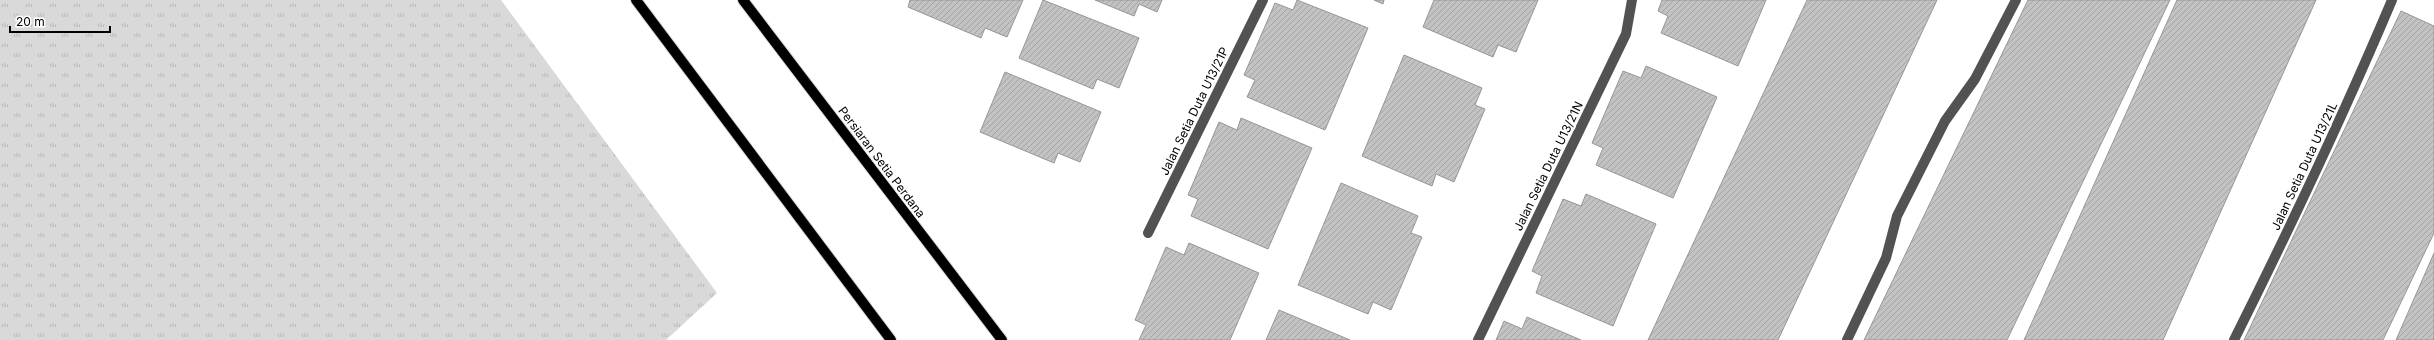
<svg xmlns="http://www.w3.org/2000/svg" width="2434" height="340" font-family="Inter,sans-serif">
	<defs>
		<pattern id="grass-tufts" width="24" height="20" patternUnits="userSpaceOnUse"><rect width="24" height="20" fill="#d9d9d9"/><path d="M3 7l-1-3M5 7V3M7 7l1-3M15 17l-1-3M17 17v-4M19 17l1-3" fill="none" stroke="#b8b8b8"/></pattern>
		<pattern id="building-hatch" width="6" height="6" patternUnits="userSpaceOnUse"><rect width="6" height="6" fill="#c2c2c2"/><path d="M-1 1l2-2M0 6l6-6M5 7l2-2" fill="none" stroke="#a5a5a5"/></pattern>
	</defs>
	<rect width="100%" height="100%" fill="#fff"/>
	<polygon fill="url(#grass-tufts)" points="0,0 501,0 717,293 666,340 0,340"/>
	<g fill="url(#building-hatch)" stroke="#969696">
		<polygon points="910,0 1023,0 1007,37 985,28 981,38 908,7"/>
		<polygon points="1043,0 1139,38 1119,88 1097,79 1093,89 1019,58"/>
		<polygon points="1095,0 1162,0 1157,12 1139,4 1134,16"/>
		<polygon points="1297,0 1368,28 1325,130 1247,97 1255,80 1244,75 1275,3 1293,10"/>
		<polygon points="1374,0 1384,0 1383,4"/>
		<polygon points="1434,0 1538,0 1516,52 1498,45 1493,57 1423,27"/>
		<polygon points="1662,0 1766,0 1738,66 1661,33 1668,16 1658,11"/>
		<polygon points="1807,0 1937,0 1778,340 1648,340"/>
		<polygon points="2028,0 2170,0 2007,340 1864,340"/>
		<polygon points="2177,0 2316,0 2163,340 2024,340"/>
		<polygon points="2401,11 2434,26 2434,233 2383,340 2244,340"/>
		<polygon points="1404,55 1482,88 1475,105 1485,109 1454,182 1436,174 1432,186 1362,156"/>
		<polygon points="1646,66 1717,97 1673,198 1596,165 1603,148 1592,143 1623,71 1641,78"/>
		<polygon points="1005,72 1101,112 1080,162 1058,153 1054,163 980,132"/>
		<polygon points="1241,118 1312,148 1268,249 1191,216 1198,199 1188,195 1219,122 1237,130"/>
		<polygon points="1341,183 1418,216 1411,233 1422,237 1391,310 1373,302 1368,314 1298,285"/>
		<polygon points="1586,194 1656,224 1613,326 1536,293 1542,276 1532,271 1563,199 1581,206"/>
		<polygon points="1189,243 1259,273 1230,340 1139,340 1146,325 1135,320 1166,247 1184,255"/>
		<polygon points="2434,253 2434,340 2396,340"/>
		<polygon points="1279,310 1350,340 1266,340"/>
		<polygon points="1527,317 1581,340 1496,340 1504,321 1522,329"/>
	</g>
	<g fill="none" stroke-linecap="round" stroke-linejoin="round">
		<defs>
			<g id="major">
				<polyline points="636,0 891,340"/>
				<polyline points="743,0 1002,340"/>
			</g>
		</defs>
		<use href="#major" stroke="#dbdbdb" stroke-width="12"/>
		<g stroke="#525252" stroke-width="10">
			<polyline points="1148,233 1263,0"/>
			<polyline points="1478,340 1626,34 1632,0"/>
			<polyline points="1847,340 1886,258 1897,216 1945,121 1975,79 2016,0"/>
			<path d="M2234,340C2290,228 2343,116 2392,0"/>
		</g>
		<use href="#major" stroke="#000" stroke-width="10"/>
	</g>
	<g text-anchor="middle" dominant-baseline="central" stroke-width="4" stroke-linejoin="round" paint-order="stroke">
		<g font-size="12" fill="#000" stroke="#fff">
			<text transform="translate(1194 111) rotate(-64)">Jalan Setia Duta U13/21P</text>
			<text transform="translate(882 162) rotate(53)">Persiaran Setia Perdana</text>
			<text transform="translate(1548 166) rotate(-64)">Jalan Setia Duta U13/21N</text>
			<text transform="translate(2304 166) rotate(-65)">Jalan Setia Duta U13/21L</text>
		</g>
	</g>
	<path d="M10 26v6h100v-6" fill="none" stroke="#000000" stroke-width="2"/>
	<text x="16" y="26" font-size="12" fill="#000000" stroke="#ffffff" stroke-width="3" paint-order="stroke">20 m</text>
</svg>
